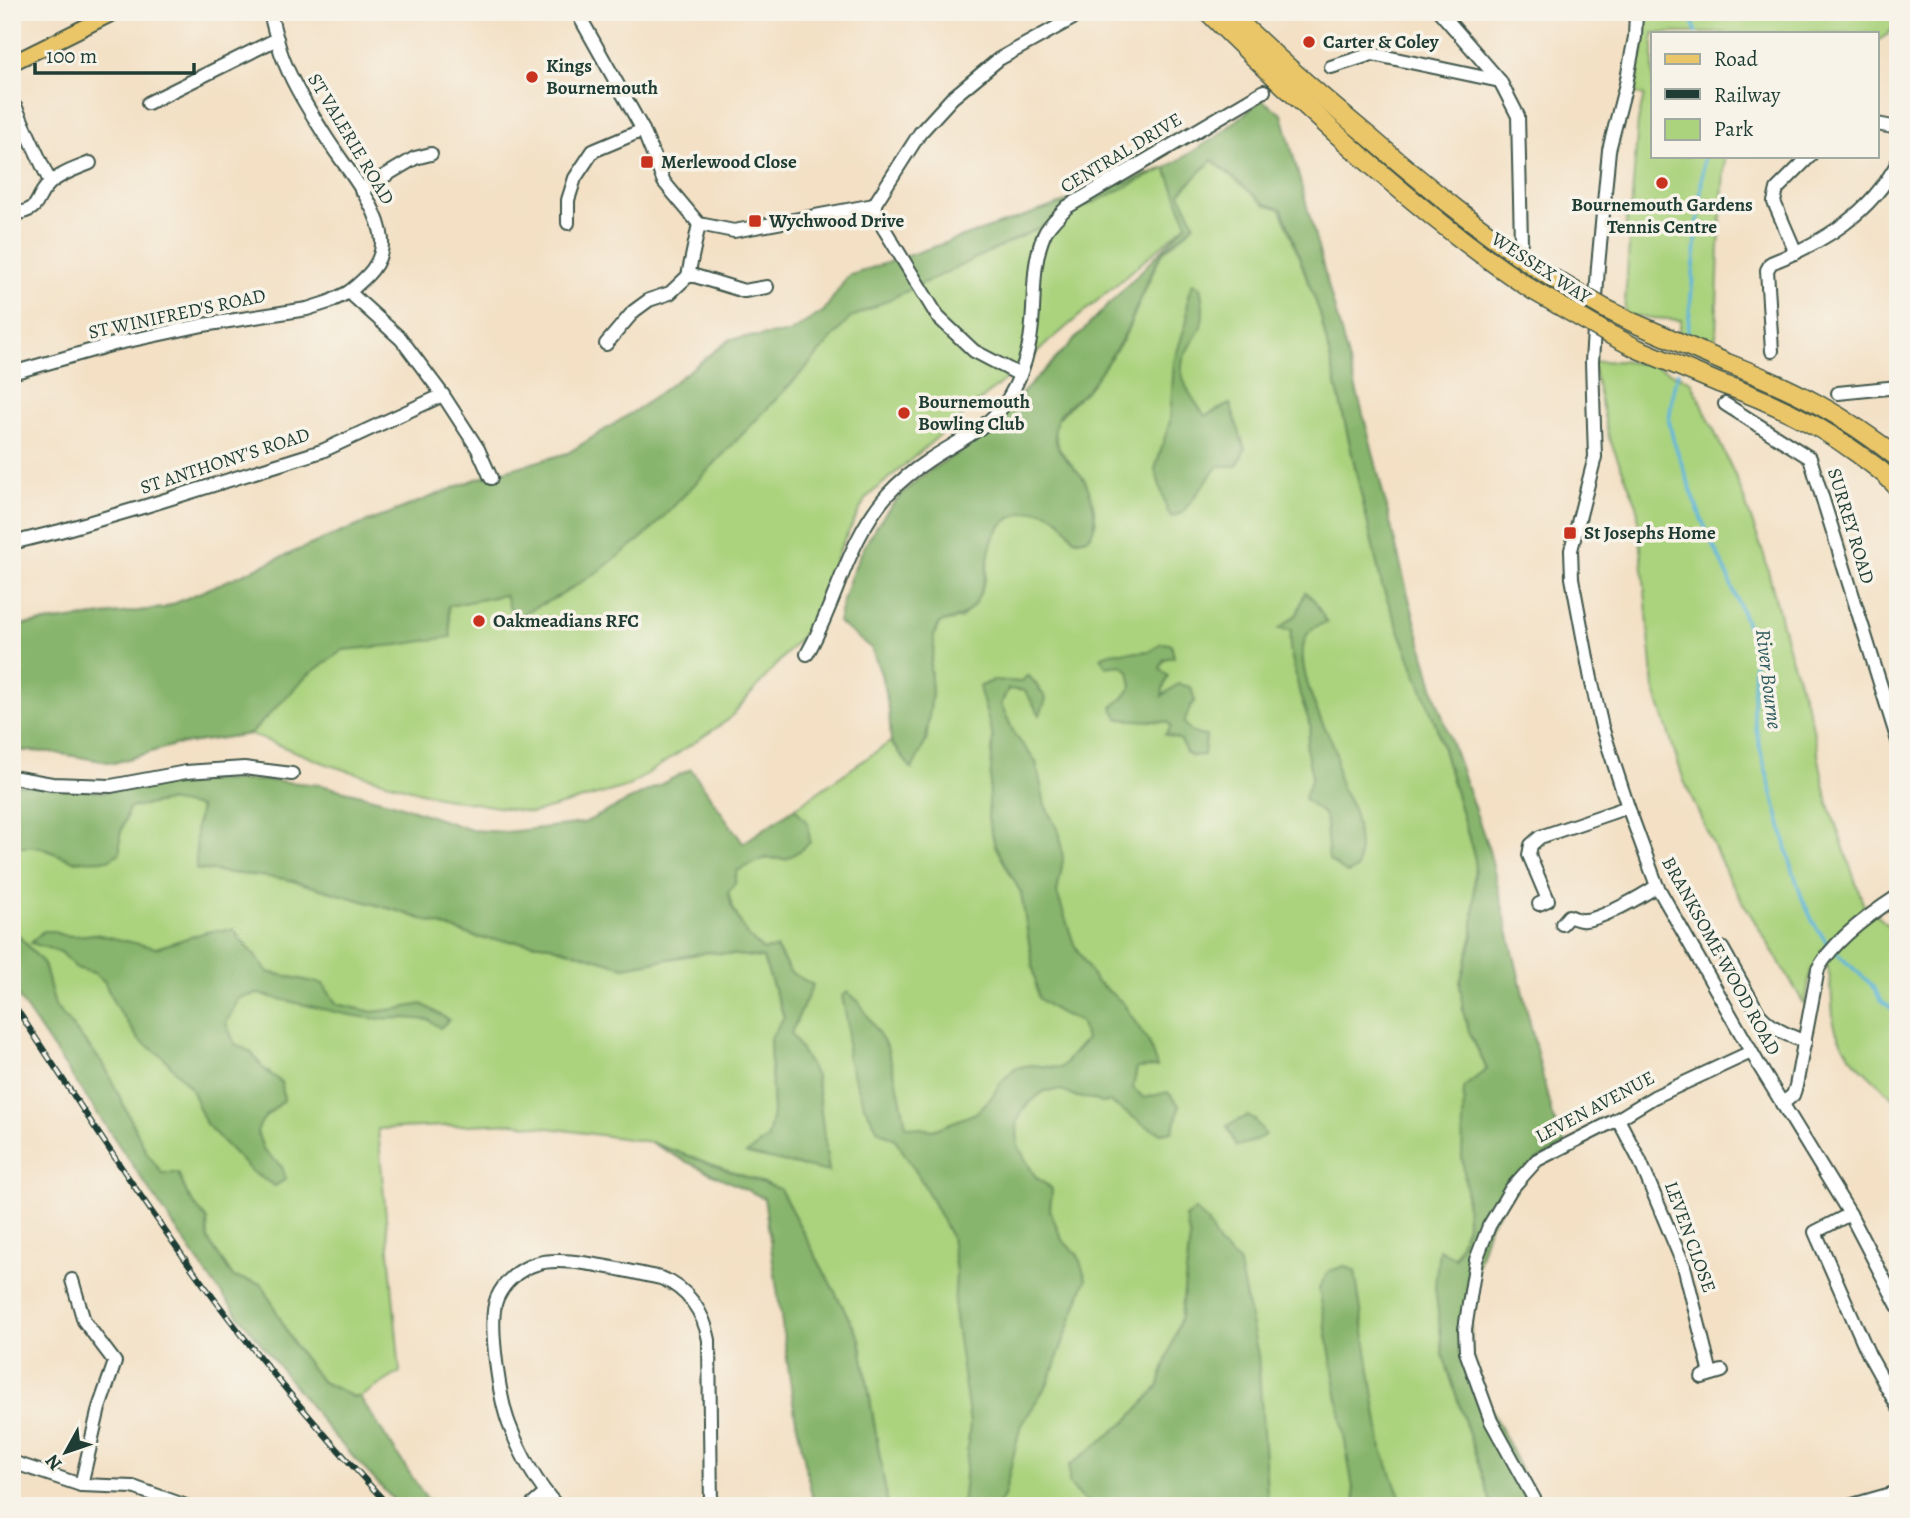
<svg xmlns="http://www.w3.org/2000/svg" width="1910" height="1518" font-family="Alegreya,serif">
	<rect width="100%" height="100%" fill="#f7f3e8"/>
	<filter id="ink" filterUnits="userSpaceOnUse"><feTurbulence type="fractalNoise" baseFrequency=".0143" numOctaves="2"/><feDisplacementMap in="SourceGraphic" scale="14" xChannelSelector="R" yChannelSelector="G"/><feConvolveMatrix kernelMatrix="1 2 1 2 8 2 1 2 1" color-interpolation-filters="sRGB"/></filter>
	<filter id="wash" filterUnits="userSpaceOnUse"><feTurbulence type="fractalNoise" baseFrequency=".00686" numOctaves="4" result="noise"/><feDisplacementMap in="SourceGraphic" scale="28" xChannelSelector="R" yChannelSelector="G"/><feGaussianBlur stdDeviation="1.57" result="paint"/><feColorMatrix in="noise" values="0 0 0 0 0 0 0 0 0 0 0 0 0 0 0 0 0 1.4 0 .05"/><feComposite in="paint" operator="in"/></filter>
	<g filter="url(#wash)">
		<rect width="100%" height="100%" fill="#f3e0c5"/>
		<g fill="#abd37e" stroke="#658859" stroke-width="2">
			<polygon points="1644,12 1898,12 1898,23 1887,35 1877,41 1877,33 1653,33 1653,156 1725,156 1719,246 1716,335 1712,349 1679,334 1681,320 1624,316 1630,231 1626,230 1627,210 1631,210 1638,121 1644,95 1635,94 1646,29"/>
			<path d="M1212,160L1265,204L1281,209L1320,313L1382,586L1436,725L1475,859L1473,935L1460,983L1469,1031L1487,1070L1466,1186L1467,1225L1454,1258L1439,1250L1443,1354L1492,1506H888L860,1339L780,1189L650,1142L513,1123L378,1129L400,1372L360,1397H353L321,1381L294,1345L262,1284L233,1277L208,1240L207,1220L188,1196L178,1173H162L147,1153L104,1065L55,1006L44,964L12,928V854L17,847H39L74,861L120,853V835L129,808L168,801L200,807L196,830V869L286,879L398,911L480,938L550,945L624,967L709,952L763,958L784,1017L770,1039L773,1113L768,1138L829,1172L816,1076L791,1033L790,972L777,949L763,950L747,935L732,907L728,892L735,883L736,871C757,859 762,857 786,859L808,825L795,808L890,742L911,768L926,741L932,692L930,667L934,647V635L939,623L962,618C969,607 982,593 985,580C988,566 987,551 993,537C1003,515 1037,502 1058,517C1065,523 1069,532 1074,539L1079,540L1091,533L1096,522L1093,503L1085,481L1059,449L1054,429L1058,419L1076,399L1087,390L1123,340L1161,254L1189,230L1194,223L1180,193Z"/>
			<polygon points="1166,168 1187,224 866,498 839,550 812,624 728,720 629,786 533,813 438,797 332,766 250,734 174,745 114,763 51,752 12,750 12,626 164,608 322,540 479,478 568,453 641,407 731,339 789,333 824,311 848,276"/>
			<path d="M1619,361L1653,365L1691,381L1737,480L1764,555L1789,651L1811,719L1827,799L1864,906L1874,912L1898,936V1103C1875,1077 1842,1059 1834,1023C1830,1002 1835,979 1823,960L1811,970L1805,1005L1728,877L1684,781L1654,688L1637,505L1609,438L1592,362Z"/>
		</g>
		<g fill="#88b56d" stroke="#547950" stroke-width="2">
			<path d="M1262,100L1282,114L1371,444L1407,591L1436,698L1489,850L1552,1116L1566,1144L1537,1160L1489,1226L1470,1292L1472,1370L1538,1506H1492L1443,1354L1435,1287L1439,1249L1455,1258L1467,1225L1466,1186L1462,1157L1464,1087L1487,1069L1469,1031L1463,1012L1460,983L1473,935L1475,859L1436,725L1382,586L1320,313L1282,209L1265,204L1212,160L1180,193L1194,223C1185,236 1168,243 1160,256C1145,280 1137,309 1125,334C1115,352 1102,370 1089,387C1080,400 1058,408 1055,427C1054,432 1056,442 1058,447C1063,460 1078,469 1085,481C1093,496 1106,545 1074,539C1064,524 1053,508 1033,511C975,519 997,569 975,603C964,619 955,618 939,623L934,635V647L930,667L932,692L926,741L912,769L891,742L889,710L881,674L871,648L838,622C849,565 879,508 926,473C945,460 967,449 985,435C991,429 996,421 1002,414L1187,224L1166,168L850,318L805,369L647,534L599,571L559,596L513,618L505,595L448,606L451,637L398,645L343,650L308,675L250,734L174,745L114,763L51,752L12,750V626L164,608L322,540L479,478L568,453L641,407L731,339L789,333L824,311L848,276L1166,168L1216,137Z"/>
			<path d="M1193,283L1200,287C1203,300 1205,318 1199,331C1192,344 1180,356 1182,372C1184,388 1196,403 1205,416L1230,404L1245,449L1237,466H1218L1182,513L1171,517L1167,510L1155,469L1170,421L1174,362L1187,320L1188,295Z"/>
			<path d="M1305,592L1314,600L1327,623C1283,629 1310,695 1321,720C1325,729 1332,739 1335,749C1338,759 1336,771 1339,781C1342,793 1352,803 1355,815C1358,830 1361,855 1357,869L1347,873L1329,860L1325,815L1304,799L1312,777L1306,748L1311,727L1300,695L1290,649L1291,630L1279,629L1297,614Z"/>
			<path d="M1161,643L1171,644L1174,657L1164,659L1160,668L1168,676L1163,689L1162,696L1178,684L1191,687L1195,701C1187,709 1189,713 1184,722C1190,732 1195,735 1206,736L1204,755L1192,756L1186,752L1181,740L1165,734L1171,727L1168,722L1119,719L1112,707L1123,698L1132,686L1129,671L1121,665L1106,667L1101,657C1116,647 1135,656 1152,650C1155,648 1158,645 1161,643Z"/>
			<polygon points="1028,675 1036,684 1046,699 1040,715 1025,691 1008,689 1001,704 1015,735 1036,762 1045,805 1060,835 1063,860 1057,893 1074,944 1095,980 1123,1003 1149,1043 1157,1067 1137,1068 1133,1088 1144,1098 1168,1092 1179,1105 1176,1122 1172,1131 1161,1133 1148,1127 1110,1102 1102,1103 1092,1099 1077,1097 1062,1090 1044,1091 1025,1107 1017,1122 1018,1146 1035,1176 1052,1189 1050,1210 1062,1240 1078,1255 1086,1279 1049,1381 1020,1428 1004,1496 998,1506 962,1506 970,1423 954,1311 956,1273 951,1237 923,1183 895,1139 878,1130 864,1105 847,1057 848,1027 842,996 848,992 859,1002 887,1047 900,1095 906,1126 933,1130 976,1113 992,1097 1000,1083 1015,1068 1031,1065 1061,1068 1086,1039 1080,1021 1058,1012 1038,998 1021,893 995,846 988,818 993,737 979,687 994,680 1021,682"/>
			<polygon points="691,769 743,843 795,808 808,824 810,842 801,850 786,859 765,858 737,871 735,883 728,893 732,907 747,935 763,950 776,948 790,972 813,985 791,1033 816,1076 829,1172 746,1154 768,1138 773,1113 770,1039 784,1017 763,958 709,952 624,967 550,945 480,938 398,911 286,879 196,869 196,830 200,807 168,801 129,808 120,835 120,853 108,860 74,861 39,847 17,847 12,854 13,784 103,792 179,781 265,780 321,785 393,803 471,830 507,832 584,823"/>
			<polygon points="12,928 44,964 55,1006 104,1065 147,1153 162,1173 178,1173 188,1196 207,1220 208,1240 233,1277 262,1284 294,1345 321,1381 353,1397 360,1397 431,1506 399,1506 333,1435 210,1279 12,988"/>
			<path d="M233,929L268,972L323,984L337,1004L373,1012L402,1008L422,1004L449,1020L440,1028L429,1020L404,1018L375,1019L344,1014L258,994L239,998L226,1023L235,1044L251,1052L263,1068L282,1083L284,1100C271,1114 264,1113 257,1131L263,1149L282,1167L286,1179L275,1186L252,1172L206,1124L190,1087L163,1057L139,1040L114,1003L104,981L94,973L76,968L61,952L31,943L43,931H52L62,935L74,936L96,934L156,948L206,932Z"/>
			<polygon points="1247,1116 1255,1120 1265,1135 1252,1142 1236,1146 1227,1126"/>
			<polygon points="650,1142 780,1189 860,1339 888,1506 814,1506 795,1415 764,1198 685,1161"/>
			<polygon points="1195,1210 1206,1220 1220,1246 1238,1261 1258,1355 1268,1506 1100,1506 1084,1500 1069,1484 1069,1466 1128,1420 1158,1387 1181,1317 1190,1238 1185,1217"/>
			<polygon points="1344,1266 1355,1271 1382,1450 1404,1506 1356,1506 1319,1288 1329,1271"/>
		</g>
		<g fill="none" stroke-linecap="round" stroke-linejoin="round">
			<g stroke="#5fb6dc" stroke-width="3.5">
				<polyline points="1690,12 1696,33"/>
				<polyline points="1687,341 1704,156"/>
				<polyline points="1678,372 1674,385 1669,421 1673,439 1701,518 1726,572 1751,635 1754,655 1753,712 1759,744 1791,864 1802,898 1813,922 1829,946"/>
				<polyline points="1835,952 1871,984 1881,1000 1898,1014"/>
			</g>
		</g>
	</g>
	<g filter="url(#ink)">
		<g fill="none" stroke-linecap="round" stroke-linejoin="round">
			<defs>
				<g id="minor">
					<path d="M270,12C273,26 277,40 281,53C291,82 308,108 324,134C342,164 379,204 382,240C383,264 366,278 349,292L401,339L443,395L478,449L491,478"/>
					<polyline points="577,12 643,130 664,182 699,224 734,231 874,205 920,133 952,98 999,59 1084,12"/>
					<polyline points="1440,12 1500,81 1518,116 1521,242"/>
					<polyline points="1636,12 1635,37 1626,84 1609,150 1598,266 1592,362 1595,457 1571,550 1572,578 1591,679 1602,727 1628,807 1657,886 1760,1067 1850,1214 1898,1306"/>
					<polyline points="1331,67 1372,54 1500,81"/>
					<polyline points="148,103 277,39"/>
					<polyline points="12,104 16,108 50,182"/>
					<polyline points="1877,124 1898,128"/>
					<polyline points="361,190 415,158 431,154"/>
					<polyline points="874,205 883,227 938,317 974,351 1020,375"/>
					<path d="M12,215C45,208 31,202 49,184C59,174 78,168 90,163"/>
					<polyline points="568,223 568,200 575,178 593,151 643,130"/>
					<polyline points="1796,253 1774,202 1777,189 1810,156"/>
					<polyline points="688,276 695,276 744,291 767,287"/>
					<polyline points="606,344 634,311 649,300 670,293 688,276 699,224"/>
					<path d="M1772,351L1767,270L1771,263C1824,242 1870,214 1898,162"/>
					<polyline points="12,373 114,344 203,325 307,309 329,302 349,292"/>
					<polyline points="1838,393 1898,387"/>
					<polyline points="1725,404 1810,458 1898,741"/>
					<polyline points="12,543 60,531 146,506 322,451 443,395"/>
					<path d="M807,654C837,602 847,540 888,494C900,481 914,470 929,460C957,441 989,429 1008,399C1018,383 1025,364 1029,345C1037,309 1029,270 1044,235C1048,225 1060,215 1067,207L1264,91"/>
					<polyline points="12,777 52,784 111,786 186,772 244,768 292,774"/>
					<polyline points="1539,904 1548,900 1529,855 1531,845 1540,837 1628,807"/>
					<path d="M1562,924L1569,916C1574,918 1579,921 1585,920C1602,919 1642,896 1657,886"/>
					<path d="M1722,948L1759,1014C1772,1029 1788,1035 1805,1042"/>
					<path d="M1782,1104L1793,1095L1796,1086L1818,969C1834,940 1870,914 1898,896"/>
					<polyline points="1618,1119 1640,1161 1684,1266 1711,1374"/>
					<polyline points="1850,1214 1815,1232 1869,1355 1898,1407"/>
					<polyline points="1896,1241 1898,1244"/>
					<polyline points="72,1280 84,1321 115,1362 99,1408 81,1485"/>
					<polyline points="1702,1377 1722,1371"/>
					<polyline points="12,1462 81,1485 133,1487 186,1506"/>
					<polyline points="531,1506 546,1493"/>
					<path d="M557,1506C536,1483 520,1453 509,1424C500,1400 487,1321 497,1298C504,1282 519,1269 536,1264C563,1254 630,1272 661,1278C688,1288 704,1313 709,1340L711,1506"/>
					<polyline points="1538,1506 1491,1421 1466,1352 1465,1329 1476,1260 1489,1226 1511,1189 1537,1160 1618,1119 1654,1097 1751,1052"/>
					<polyline points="1849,1506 1898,1492"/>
				</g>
				<polyline id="major" points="12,63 115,12"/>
				<g id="highway">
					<path d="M1208,12C1251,56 1296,97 1341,138C1402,193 1465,246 1534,291"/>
					<path d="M1229,12C1273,55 1319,95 1366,134C1424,184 1484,234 1549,276"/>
					<path d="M1727,363C1792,388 1843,414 1898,458"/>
					<path d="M1719,383C1768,400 1815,422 1857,453C1872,464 1887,474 1898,488"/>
				</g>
			</defs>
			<use href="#minor" stroke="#3f554a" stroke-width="16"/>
			<use href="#major" stroke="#3f554a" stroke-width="18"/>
			<use href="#highway" stroke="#3f554a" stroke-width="21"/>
			<use href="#minor" stroke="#fff" stroke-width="12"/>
			<use href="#major" stroke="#eac669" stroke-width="14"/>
			<use href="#highway" stroke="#eac669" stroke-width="18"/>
			<defs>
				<path id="rail" d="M12,1002C79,1103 145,1207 218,1304C271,1374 329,1441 389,1506"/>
			</defs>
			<use href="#rail" stroke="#1f3d34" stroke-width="6"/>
			<use href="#rail" stroke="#f7f3e8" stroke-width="3.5" stroke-dasharray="10" stroke-linecap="butt"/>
			<defs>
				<g id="highway-bridge">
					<polyline points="1549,276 1604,308 1632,322 1727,363"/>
					<polyline points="1534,291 1605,332 1638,349 1719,383"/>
				</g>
			</defs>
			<use href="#highway-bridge" stroke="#3f554a" stroke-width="21" stroke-linecap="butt"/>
			<use href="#highway-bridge" stroke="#eac669" stroke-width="18"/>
		</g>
	</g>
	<g fill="#c8321e" stroke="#f7f3e8" stroke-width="2.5">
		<circle cx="1309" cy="42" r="7"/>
		<circle cx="532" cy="77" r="7"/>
		<rect x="640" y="155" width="14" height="14" rx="3.5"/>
		<circle cx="1662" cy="183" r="7"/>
		<rect x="748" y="214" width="14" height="14" rx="3.5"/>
		<circle cx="904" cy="413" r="7"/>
		<rect x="1563" y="526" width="14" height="14" rx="3.5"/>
		<circle cx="479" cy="621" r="7"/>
	</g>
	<g text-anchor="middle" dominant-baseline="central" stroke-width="7" stroke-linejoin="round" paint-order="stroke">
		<g font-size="19" font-weight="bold" fill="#1f3d34" stroke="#f7f3e8" text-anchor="start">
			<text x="1323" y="42">Carter &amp; Coley</text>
			<text x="546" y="66">Kings<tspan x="546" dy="22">Bournemouth</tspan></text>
			<text x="661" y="162">Merlewood Close</text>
			<text x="1662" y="205" text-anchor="middle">Bournemouth Gardens<tspan x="1662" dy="22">Tennis Centre</tspan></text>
			<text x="769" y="221">Wychwood Drive</text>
			<text x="918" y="402">Bournemouth<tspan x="918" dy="22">Bowling Club</tspan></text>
			<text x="1584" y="533">St Josephs Home</text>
			<text x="493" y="621">Oakmeadians RFC</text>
		</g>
		<g font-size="19" fill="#1f3d34" stroke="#f7f3e8">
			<text transform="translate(351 139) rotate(59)">ST VALERIE ROAD</text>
			<text transform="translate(1121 153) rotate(-31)">CENTRAL DRIVE</text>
			<text transform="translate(1541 268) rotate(33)">WESSEX WAY</text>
			<text transform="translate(177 314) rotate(-12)">ST WINIFRED'S ROAD</text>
			<text transform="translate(225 461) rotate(-18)">ST ANTHONY'S ROAD</text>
			<text transform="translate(1851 526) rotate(73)">SURREY ROAD</text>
			<text transform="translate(1721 956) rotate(61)">BRANKSOME WOOD ROAD</text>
			<text transform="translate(1595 1107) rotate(-28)">LEVEN AVENUE</text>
			<text transform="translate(1690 1237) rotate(70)">LEVEN CLOSE</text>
		</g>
		<g font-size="21" font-style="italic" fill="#2f5b5e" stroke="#f7f3e8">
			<text transform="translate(1769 679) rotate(83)">River Bourne</text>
		</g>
	</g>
	<rect width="1910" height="1518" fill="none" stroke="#f7f3e8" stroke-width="42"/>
	<rect x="1651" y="32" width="228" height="126" fill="#f7f3e8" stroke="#a1aaa0" stroke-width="2"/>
	<rect x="1665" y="54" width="35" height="10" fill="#eac669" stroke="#a1aaa0" stroke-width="2"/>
	<text x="1714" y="66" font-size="21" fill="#1f3d34">Road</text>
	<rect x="1665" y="89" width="35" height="10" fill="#1f3d34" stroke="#a1aaa0" stroke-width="2"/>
	<text x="1714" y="102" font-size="21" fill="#1f3d34">Railway</text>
	<rect x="1665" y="119" width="35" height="21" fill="#abd37e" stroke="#a1aaa0" stroke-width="2"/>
	<text x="1714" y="136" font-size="21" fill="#1f3d34">Park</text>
	<g transform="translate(66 1452) rotate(230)" stroke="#f7f3e8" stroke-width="5" paint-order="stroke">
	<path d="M0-5L12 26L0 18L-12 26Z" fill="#1f3d34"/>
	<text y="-10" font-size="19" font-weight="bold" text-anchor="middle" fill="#1f3d34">N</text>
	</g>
	<path d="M35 63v10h159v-10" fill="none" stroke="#1f3d34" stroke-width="3.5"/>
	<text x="46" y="63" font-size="21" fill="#1f3d34" stroke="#f7f3e8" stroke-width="5" paint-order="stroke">100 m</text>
</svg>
